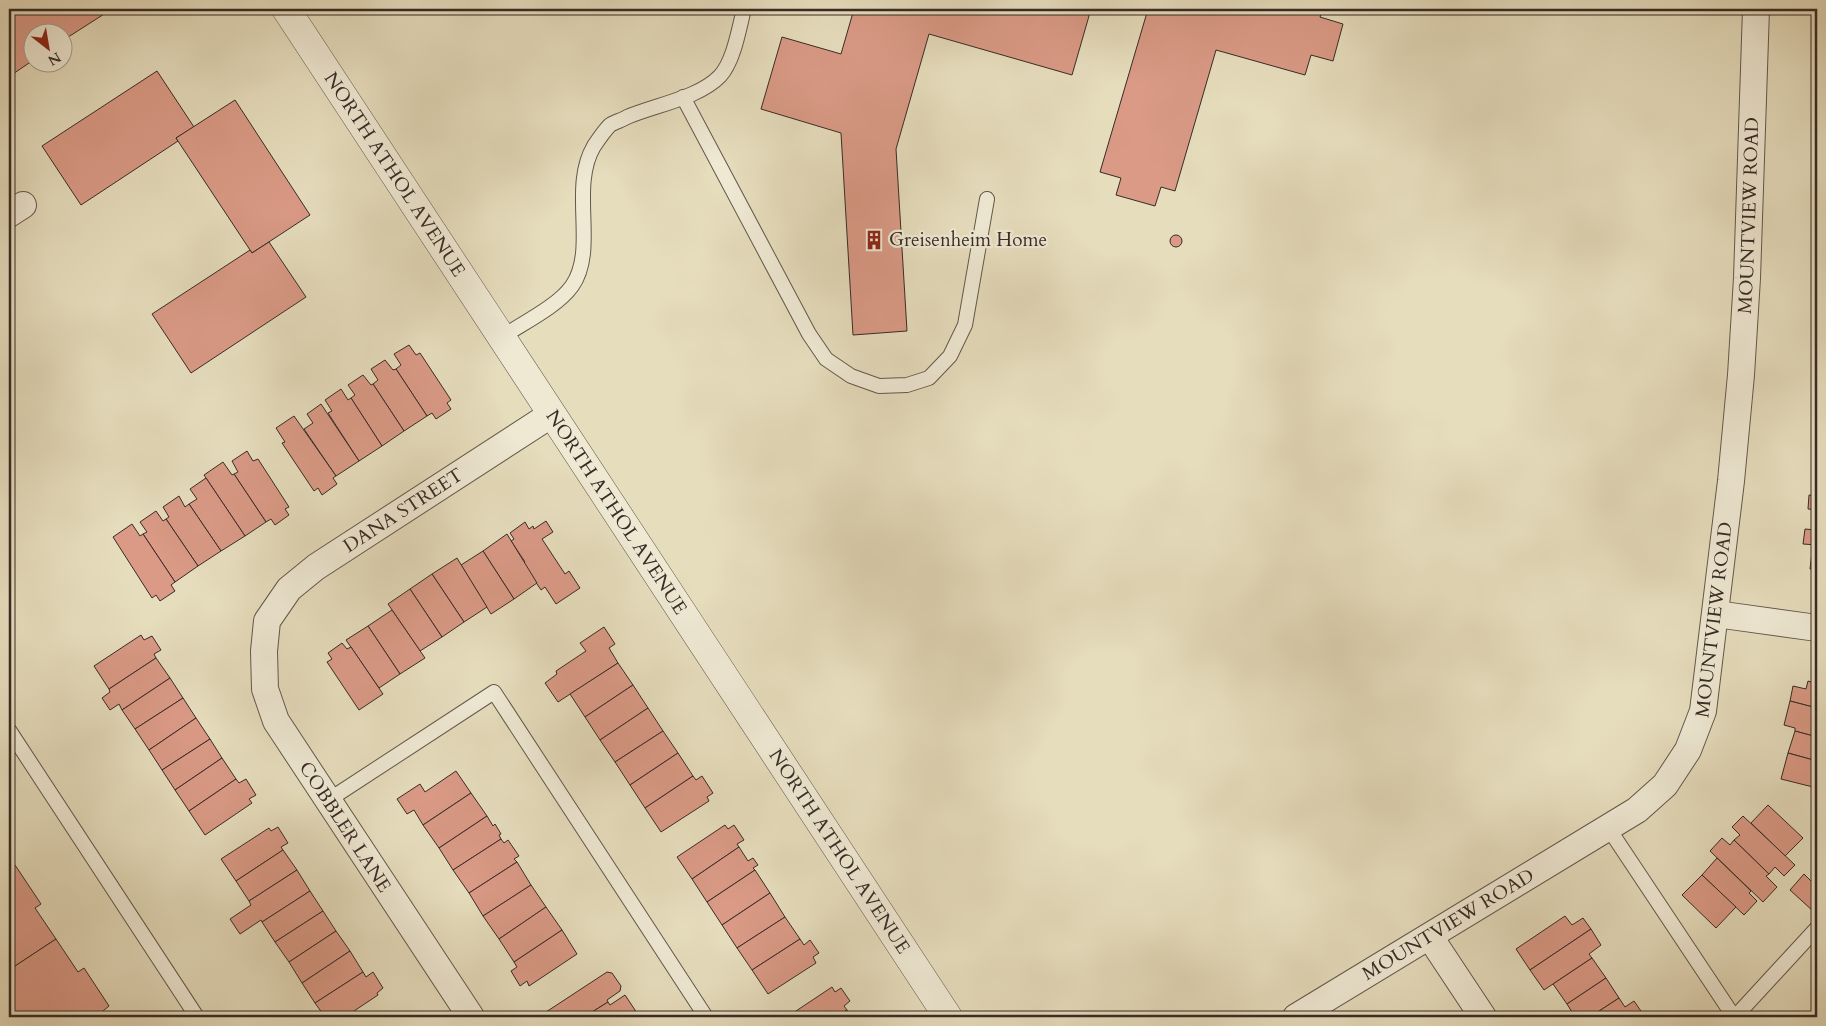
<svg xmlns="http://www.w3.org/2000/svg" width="1826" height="1026" font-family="Cardo,serif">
	<rect width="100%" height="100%" fill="#e6ddbd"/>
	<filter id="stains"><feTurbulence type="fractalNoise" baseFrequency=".004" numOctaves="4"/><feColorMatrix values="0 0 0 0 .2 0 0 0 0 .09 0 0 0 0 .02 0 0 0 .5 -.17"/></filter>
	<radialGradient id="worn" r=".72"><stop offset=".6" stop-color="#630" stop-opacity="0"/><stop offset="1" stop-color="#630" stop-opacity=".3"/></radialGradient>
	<g fill="#da9a86" stroke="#372b26">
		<polygon points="9,9 112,9 62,41 62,32 32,32 32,61 10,76 9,73"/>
		<polygon points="854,9 1091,9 1072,75 929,34 896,149 907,331 853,335 841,133 761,109 782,37 841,54"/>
		<polygon points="1148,9 1323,9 1320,17 1343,24 1333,61 1311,55 1305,75 1216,50 1175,191 1161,187 1155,206 1116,195 1121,178 1100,172"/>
		<polygon points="157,71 194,127 176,138 178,141 81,205 42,146"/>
		<polygon points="9,73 15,81 9,85"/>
		<polygon points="235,100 310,215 252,253 176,138"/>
		<circle cx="1176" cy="241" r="6"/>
		<polygon points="269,242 306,297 191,373 152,314 250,250 252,253"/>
		<polygon points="409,345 416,355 420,353 451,400 447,403 451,409 436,419 432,413 427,416 396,369 401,365 394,354"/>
		<polygon points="385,360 393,370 396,369 427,416 404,431 373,384 378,380 371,369"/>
		<polygon points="363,375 371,385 373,384 404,431 382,446 351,398 355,395 348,385"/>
		<polygon points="341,389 348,400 351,398 382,446 359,461 328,413 332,411 325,400"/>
		<polygon points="321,404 359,461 336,476 304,429 313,423 307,414"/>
		<polygon points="294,416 336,476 333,478 337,484 322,495 318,488 314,491 282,443 285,442 276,428"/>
		<polygon points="1816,424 1817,424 1817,446 1814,446"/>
		<polygon points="1814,446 1817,446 1817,463 1812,462"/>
		<polygon points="247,451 253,461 258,459 289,507 285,509 289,515 275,525 271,519 266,522 234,474 238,472 232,461"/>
		<polygon points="223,462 232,475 234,474 266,522 245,536 204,475"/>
		<polygon points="206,478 245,536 221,551 189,504 197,499 190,489"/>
		<polygon points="1809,495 1817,496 1817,510 1808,509"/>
		<polygon points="179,496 185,507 189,504 221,551 198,566 166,519 169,517 163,507"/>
		<polygon points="156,511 163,521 166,519 198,566 175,582 143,534 147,532 140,522"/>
		<polygon points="1817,520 1817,545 1803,544 1805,529 1816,530"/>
		<polygon points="546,521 553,532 542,539 565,574 569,571 580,588 556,604 545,587 541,590 523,563 525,562 511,541 514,539 510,533 525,522 529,529 533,526 534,529"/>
		<polygon points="132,524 140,536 143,534 175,582 171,585 175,591 160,601 156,595 152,598 113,537"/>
		<polygon points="507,534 537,583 514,599 483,551"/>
		<polygon points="1813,544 1817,545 1817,570 1810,569"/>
		<polygon points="483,551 514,599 491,614 461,565"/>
		<polygon points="457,558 487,607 464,622 432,574"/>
		<polygon points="432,574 464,622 442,637 410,589"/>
		<polygon points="410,589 442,637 420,651 388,604"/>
		<polygon points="392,610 425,658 400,674 368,626"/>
		<polygon points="368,626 400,674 379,688 346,640"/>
		<polygon points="604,627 615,644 609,648 618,663 558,702 545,683 557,674 556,671 586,651 580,643"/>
		<polygon points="141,635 144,640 152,636 161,650 154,654 156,658 109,689 94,666"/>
		<polygon points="342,643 347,649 351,647 383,694 359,710 327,662 332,659 328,653"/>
		<polygon points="156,658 170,678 122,710 119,704 110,710 102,698 110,692 109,689"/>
		<polygon points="618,663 633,685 585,717 570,694"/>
		<polygon points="170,678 183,698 135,729 122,710"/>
		<polygon points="1808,681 1817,684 1817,708 1790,701 1793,686 1806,689"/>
		<polygon points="633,685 648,708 600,740 585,717"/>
		<polygon points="183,698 196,718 149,750 135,729"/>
		<polygon points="1790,701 1817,708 1817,737 1795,731 1795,728 1784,725"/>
		<polygon points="648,708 663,731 615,762 600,740"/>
		<polygon points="196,718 210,739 162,770 149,750"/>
		<polygon points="663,731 678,753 630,785 615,762"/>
		<polygon points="1795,731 1817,737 1817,761 1788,753"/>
		<polygon points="210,739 222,758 175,790 162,770"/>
		<polygon points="678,753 693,776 645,808 630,785"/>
		<polygon points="1788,753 1817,761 1817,788 1781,779"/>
		<polygon points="222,758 236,779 189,811 175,790"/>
		<polygon points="456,771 471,793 423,825 414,810 407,814 397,799 420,784 425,792"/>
		<polygon points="693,776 696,780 702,776 713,793 707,797 709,801 661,832 645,808"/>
		<polygon points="236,779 239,783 246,779 256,795 249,799 252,803 205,835 189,811"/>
		<polygon points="471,793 487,816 439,848 423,825"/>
		<polygon points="1768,805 1803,838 1785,856 1751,823"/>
		<polygon points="487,816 493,826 495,824 501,834 499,835 501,839 453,870 439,848"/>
		<polygon points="1743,816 1795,865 1784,876 1775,867 1769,874 1734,840 1740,835 1732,827"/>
		<polygon points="725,825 728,829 734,825 744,840 737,844 739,847 692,879 677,857"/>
		<polygon points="278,827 288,843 281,847 283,850 236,881 221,859 269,828 271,831"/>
		<polygon points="1722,838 1730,845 1734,840 1769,874 1766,876 1777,887 1763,902 1710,851"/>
		<polygon points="501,839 504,843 508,840 519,856 514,859 517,862 469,893 453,870"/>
		<polygon points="739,847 748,861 753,858 758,865 753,868 755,870 707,902 692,879"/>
		<polygon points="283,850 297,870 249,901 236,881"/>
		<polygon points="1717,858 1751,891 1749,893 1757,901 1744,915 1702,875"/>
		<polygon points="517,862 531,885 483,916 469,893"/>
		<polygon points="15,865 41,904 35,908 56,939 9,970 9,868 10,869"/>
		<polygon points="297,870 310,891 262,922 261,920 240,934 230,919 251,905 249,901"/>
		<polygon points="755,870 770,893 722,925 707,902"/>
		<polygon points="1804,874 1817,887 1817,907 1813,911 1790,890"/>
		<polygon points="1702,875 1736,907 1716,928 1682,895"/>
		<polygon points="531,885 546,907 499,939 483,916"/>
		<polygon points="310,891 323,911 275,942 262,922"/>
		<polygon points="770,893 785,917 737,948 722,925"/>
		<polygon points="546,907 562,930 514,962 499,939"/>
		<polygon points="323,911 336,931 289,962 275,942"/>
		<polygon points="1565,916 1572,925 1583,918 1591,929 1530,970 1516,949"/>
		<polygon points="785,917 800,939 752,970 737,948"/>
		<polygon points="1591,929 1601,945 1589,954 1592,958 1544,990 1530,970"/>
		<polygon points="562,930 577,954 529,986 527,981 520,986 511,971 517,967 514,962"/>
		<polygon points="336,931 350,951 302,983 289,962"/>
		<polygon points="56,939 78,972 84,968 109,1006 103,1011 108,1017 9,1017 9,970"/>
		<polygon points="800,939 804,945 810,940 819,953 813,957 816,963 768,994 752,970"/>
		<polygon points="350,951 363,972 315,1003 302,983"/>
		<polygon points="1592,958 1606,978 1567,1004 1553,984"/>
		<polygon points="363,972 366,977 373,972 383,988 377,993 378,995 345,1017 325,1017 315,1003"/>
		<polygon points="607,972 612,973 621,986 620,991 607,1000 608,1002 584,1017 544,1017 548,1015 546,1012"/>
		<polygon points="1606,978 1619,998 1590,1017 1575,1017 1567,1004"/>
		<polygon points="832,987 835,992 841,988 850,1001 844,1006 847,1010 835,1017 787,1017"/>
		<polygon points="625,995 637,1013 631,1017 584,1017 608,1002 610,1005"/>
		<polygon points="1619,998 1625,1007 1634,1001 1643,1014 1637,1017 1590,1017"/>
		<polygon points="847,1010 852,1017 835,1017"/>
	</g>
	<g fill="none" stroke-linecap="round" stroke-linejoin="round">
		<defs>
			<g id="service">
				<polyline points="683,97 809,334 826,359 851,376 879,386 907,385 929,378 950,356 965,325 987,199"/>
				<path d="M502,337C523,323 558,306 572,286C598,249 569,188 594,146C598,140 605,130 610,125C615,122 622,120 627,117C655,105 699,98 720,76C734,61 739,28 744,9"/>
				<polyline points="9,730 197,1017"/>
				<polyline points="327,801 494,692 706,1017"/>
				<polyline points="1609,829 1734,1017"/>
				<polyline points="1735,1017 1817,928"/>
			</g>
			<g id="minor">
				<polyline points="9,214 23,205"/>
				<polyline points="1716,614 1817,628"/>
				<polyline points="1430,937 1483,1017"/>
				<path id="s1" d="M471,1017L276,721L265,689L264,651L267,621L289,589L316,567L552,414"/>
				<path id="s2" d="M1296,1017L1637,810L1665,785L1688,750L1703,711L1731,481L1741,375L1747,278L1756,9"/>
			</g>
			<g id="tertiary">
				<path id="s3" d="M286,9L948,1017"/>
			</g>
		</defs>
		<use href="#service" stroke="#63584c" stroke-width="16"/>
		<use href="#minor" stroke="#63584c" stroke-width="28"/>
		<use href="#tertiary" stroke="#63584c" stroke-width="29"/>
		<use href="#service" stroke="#efe9d4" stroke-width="14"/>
		<use href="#minor" stroke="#efe9d4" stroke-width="26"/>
		<use href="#tertiary" stroke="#efe9d4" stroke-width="28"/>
	</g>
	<defs>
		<symbol id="building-bare" viewBox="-9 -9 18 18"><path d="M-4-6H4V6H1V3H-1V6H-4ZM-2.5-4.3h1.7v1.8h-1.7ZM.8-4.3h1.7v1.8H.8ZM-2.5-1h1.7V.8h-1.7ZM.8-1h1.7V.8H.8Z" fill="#8f2418" stroke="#efe9d4" stroke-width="2.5" paint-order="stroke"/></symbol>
	</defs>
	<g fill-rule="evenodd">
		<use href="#building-bare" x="860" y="226" width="28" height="28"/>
	</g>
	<g text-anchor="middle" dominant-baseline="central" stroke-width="4.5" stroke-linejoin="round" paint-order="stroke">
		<g font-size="19" fill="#372b26" stroke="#efe9d4">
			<text stroke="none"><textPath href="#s3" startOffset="198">NORTH ATHOL AVENUE</textPath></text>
			<text stroke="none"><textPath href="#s2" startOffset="1018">MOUNTVIEW ROAD</textPath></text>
			<text stroke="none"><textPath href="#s1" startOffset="634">DANA STREET</textPath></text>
			<text stroke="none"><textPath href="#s3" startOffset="602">NORTH ATHOL AVENUE</textPath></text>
			<text stroke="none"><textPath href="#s2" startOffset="612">MOUNTVIEW ROAD</textPath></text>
			<text transform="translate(345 827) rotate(57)">COBBLER LANE</text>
			<text stroke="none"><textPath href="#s3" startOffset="1008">NORTH ATHOL AVENUE</textPath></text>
			<text stroke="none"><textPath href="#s2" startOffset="178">MOUNTVIEW ROAD</textPath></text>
		</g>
		<g font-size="19" fill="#372b26" stroke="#efe9d4" text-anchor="start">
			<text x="889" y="240">Greisenheim Home</text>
		</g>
	</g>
	<rect width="1826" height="1026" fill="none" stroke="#e6ddbd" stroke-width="30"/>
	<rect x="10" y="10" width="1806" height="1006" fill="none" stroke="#372b26" stroke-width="2.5"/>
	<rect x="15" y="15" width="1796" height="996" fill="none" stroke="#372b26"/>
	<g transform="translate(48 48) rotate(149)"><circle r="24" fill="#efe9d4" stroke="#a59d8e"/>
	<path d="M0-4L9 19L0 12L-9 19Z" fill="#8f2418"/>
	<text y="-8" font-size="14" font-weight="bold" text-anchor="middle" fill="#372b26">N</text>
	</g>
	<rect width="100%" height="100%" filter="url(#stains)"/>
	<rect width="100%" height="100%" fill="url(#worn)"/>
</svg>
